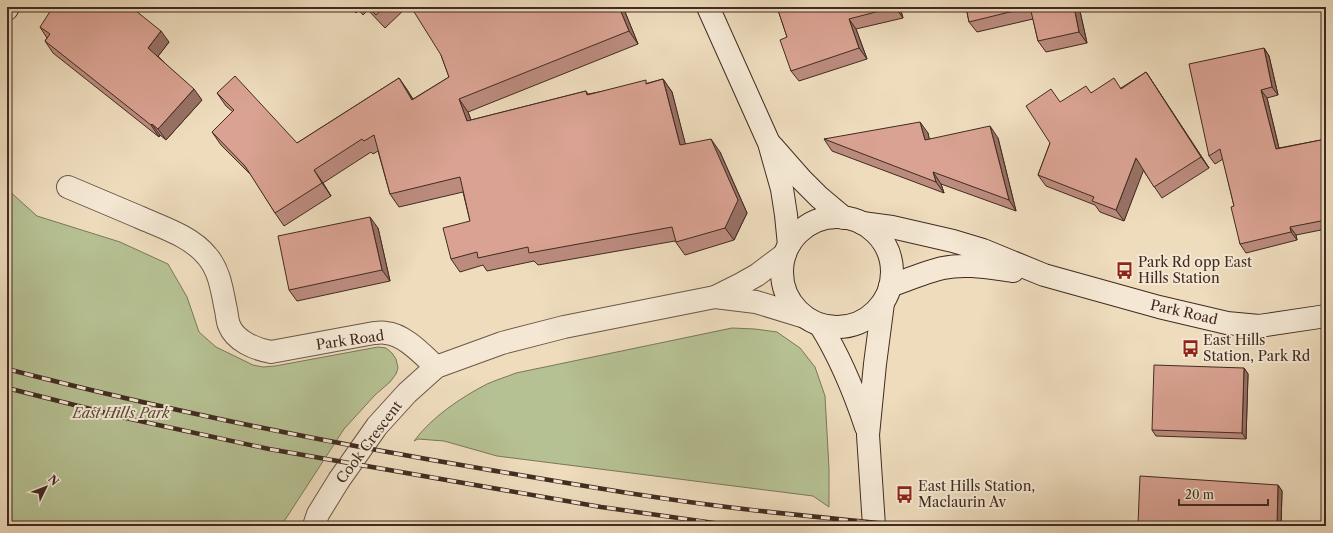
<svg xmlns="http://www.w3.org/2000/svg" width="1333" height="533" font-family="'Libre Caslon Text',serif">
	<rect width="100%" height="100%" fill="#eedcbd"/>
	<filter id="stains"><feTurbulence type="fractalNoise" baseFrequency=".005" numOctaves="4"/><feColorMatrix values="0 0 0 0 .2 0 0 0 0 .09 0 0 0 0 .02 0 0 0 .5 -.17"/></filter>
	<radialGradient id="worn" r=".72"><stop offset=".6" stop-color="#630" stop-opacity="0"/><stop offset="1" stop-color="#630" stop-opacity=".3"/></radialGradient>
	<g fill="#b6c193" stroke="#7c765a">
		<polygon points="7,189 37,216 120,242 168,264 187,297 199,332 216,347 253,365 263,367 275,366 378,347 386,348 392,353 396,359 398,368 396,374 390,382 375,395 344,429 281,526 7,526"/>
		<path d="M732,328L755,329L777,332L800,348L815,367L825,396L829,469V507L813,496L497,456L444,441L418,439L414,441C432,417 460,398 487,384C496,380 506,377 516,373Z"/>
	</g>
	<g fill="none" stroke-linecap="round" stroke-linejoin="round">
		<defs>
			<g id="street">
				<path d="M68,187C92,197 115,207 139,217C161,227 191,236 207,256C220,271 222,291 226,310C227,314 227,320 229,325C235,341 255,349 271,352L374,333C378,333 382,332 386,333C404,334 424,356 436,367"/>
				<polyline points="715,297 756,302 805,317"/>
				<polyline points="314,526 318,514 339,480 377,426 407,393 436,367 502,343 564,327 715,297 741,284 757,275 785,254"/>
			</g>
			<g id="secondary">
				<polyline points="708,7 769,143 782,189 786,215 789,245"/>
				<polyline points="7,9 8,7"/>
				<polyline points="772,146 801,179 819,197 844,218"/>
				<circle cx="837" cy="272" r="55"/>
				<polyline points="862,223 892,227 953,241 983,250 1044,275 1159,307 1227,323 1259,326 1326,316"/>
				<path d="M890,286C907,280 925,272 943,268C966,263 990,268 1013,271"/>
				<path d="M820,325C840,357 854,391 866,427"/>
				<polyline points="874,526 868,435 875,364 883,303"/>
			</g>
		</defs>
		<use href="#street" stroke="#6c5748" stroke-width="24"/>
		<use href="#secondary" stroke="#412b21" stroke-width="24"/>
		<use href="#street" stroke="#f4e8d4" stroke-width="22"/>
		<use href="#secondary" stroke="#f4e8d4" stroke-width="22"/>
		<defs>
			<g id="rail">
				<path d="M7,369C164,410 324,442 484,469C573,484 662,500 752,510C804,516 856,521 908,526"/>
				<polyline points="7,388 126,418 269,449 601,507 735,526"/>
			</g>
		</defs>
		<use href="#rail" stroke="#412b21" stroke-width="4.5"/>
		<use href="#rail" stroke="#f4e8d4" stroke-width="3" stroke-dasharray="9" stroke-linecap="butt"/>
	</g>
	<g fill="#bb8b7e" stroke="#412b21">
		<polygon points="350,7 407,7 385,28 368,10 363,15 359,10 356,13"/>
		<polygon points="623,7 638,44 468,112 471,120 586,91 588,94 648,83 663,79 672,92 685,144 720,152 747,213 734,240 685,255 675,241 538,265 534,261 487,271 483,265 460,272 451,259 470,221 463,192 399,207 390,194 378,151 373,154 371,152 323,183 331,196 284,226 275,213 252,176 221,145 212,132 233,112 226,106 217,93 297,143 399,78 413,99 449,77 441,55"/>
		<polygon points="777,7 904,7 900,8 903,18 856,29 867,59 799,81 791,71 787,37"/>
		<polygon points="966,7 1079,7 1087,43 1046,52 1038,41 1033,19 977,32 969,22"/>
		<polygon points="40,27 169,42 158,56 202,100 166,140 160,135 159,137 53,53 45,41 47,38"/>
		<polygon points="1264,48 1269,56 1278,95 1267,98 1279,148 1326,139 1326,229 1296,235 1297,240 1246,253 1240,244 1234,206 1223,159 1215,164 1209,156"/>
		<polygon points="1146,72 1209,168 1162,198 1143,170 1124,221 1100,212 1095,205 1046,186 1038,175 1050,143 1091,93 1121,88"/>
		<polygon points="928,133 929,139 998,138 1016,211 941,184 944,193 832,151 824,139"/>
		<polygon points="378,228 390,281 297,301 289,290"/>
		<polygon points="1244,368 1248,374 1246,439 1156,436 1152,430"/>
		<polygon points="1278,485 1282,491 1281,526 1139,526 1138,524"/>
	</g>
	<g fill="#987166" stroke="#412b21">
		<polygon points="619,7 623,7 638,44 629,31"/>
		<polygon points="895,7 900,7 900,8 903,18"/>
		<polygon points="1074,7 1079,7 1087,43 1079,32"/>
		<polygon points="849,19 856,29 867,59 859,48"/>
		<polygon points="161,31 169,42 156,59 148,48"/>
		<polygon points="1264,48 1269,56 1278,95 1272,87"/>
		<polygon points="1146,72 1154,84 1209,168 1201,157"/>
		<polygon points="399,78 408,91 421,113 412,100"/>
		<polygon points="663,79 672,92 689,158 680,145"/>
		<polygon points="194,89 202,100 166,140 158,129"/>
		<polygon points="1261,90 1267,98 1281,157 1276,149"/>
		<polygon points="459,99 468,112 476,134 467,121"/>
		<polygon points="920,122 928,133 932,151 925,140"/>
		<polygon points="152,124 160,135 159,137 151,125"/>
		<polygon points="990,126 998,138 1016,211 1009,200"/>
		<polygon points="711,139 720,152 747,213 734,240 725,228"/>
		<polygon points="1136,158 1144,169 1124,221 1116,210"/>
		<polygon points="314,170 323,183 331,196 322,183"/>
		<polygon points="933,172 941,184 944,193 936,182"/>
		<polygon points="370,217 378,228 390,281 382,270"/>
		<polygon points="1290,227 1296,235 1297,240 1291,232"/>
		<polygon points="1244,368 1248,374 1246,439 1242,433"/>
		<polygon points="1278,485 1282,491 1281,526 1277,526"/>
	</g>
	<g fill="#d9a292" stroke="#412b21">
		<polygon points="53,7 131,7 161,31 148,48 194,89 158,129 152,124 151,125 45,41 50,34 40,27"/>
		<polygon points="368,7 385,7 376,15"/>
		<polygon points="411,7 619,7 629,31 459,99 467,121 586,91 587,95 646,80 646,84 663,79 680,145 711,139 738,200 725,228 676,242 672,227 529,253 528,247 478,258 477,252 451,259 443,228 470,221 460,177 390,194 374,135 364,141 362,139 314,170 322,183 275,213 245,166 212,132 234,110 217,93 235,76 297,143 399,78 412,100 449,77 441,55"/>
		<polygon points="777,7 895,7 849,19 859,48 791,71 780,40 787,37"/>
		<polygon points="966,7 1074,7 1079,32 1038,41 1030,7 969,22"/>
		<polygon points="1264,48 1272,87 1261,90 1276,149 1326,139 1326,220 1290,227 1291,232 1240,244 1231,207 1234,206 1220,149 1209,156 1189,64"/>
		<polygon points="1146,72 1201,157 1154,187 1136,158 1116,210 1092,201 1094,197 1038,175 1050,143 1026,106 1051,89 1060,102 1086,86 1091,93 1114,78 1121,89"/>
		<polygon points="920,122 925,140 990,126 1009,200 933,172 936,182 824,139"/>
		<polygon points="370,217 382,270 289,290 278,236"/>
		<polygon points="1154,365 1244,368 1242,433 1152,430"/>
		<polygon points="1140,476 1278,485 1277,526 1179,526 1138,524"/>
	</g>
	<defs>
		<symbol id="bus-bare" viewBox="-9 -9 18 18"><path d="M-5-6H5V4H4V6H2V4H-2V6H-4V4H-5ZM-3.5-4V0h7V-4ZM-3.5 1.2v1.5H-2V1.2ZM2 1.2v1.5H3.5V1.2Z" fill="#8f2418" stroke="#f4e8d4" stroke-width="2.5" paint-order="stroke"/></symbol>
	</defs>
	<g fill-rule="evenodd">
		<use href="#bus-bare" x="1112" y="258" width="25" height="25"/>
		<use href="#bus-bare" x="1178" y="336" width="25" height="25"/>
		<use href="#bus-bare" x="892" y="482" width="25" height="25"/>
	</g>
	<g text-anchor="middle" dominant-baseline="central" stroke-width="4" stroke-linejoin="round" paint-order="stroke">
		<g font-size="14" fill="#412b21" stroke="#f4e8d4" text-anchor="start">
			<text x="1138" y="262">Park Rd opp East<tspan x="1138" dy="16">Hills Station</tspan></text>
			<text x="1203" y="340">East Hills<tspan x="1203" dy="16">Station, Park Rd</tspan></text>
			<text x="918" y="486">East Hills Station,<tspan x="918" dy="16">Maclaurin Av</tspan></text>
		</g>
		<g font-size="14" fill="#412b21" stroke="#f4e8d4">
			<text transform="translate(1184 312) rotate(13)">Park Road</text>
			<text transform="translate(350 340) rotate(-8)">Park Road</text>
			<text transform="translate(369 442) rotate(-53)">Cook Crescent</text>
		</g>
		<g font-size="14" font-style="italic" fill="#584938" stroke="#f4e8d4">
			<text x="121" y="413">East Hills Park</text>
		</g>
	</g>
	<rect width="1333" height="533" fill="none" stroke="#eedcbd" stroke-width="24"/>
	<rect x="8" y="8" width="1317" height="517" fill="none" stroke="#412b21" stroke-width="2"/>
	<rect x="12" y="12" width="1309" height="509" fill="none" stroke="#412b21"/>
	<g transform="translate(46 487) rotate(47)" stroke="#f4e8d4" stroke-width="3" paint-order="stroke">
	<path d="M0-3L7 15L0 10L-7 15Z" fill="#412b21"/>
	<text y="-6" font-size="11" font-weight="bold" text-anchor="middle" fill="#412b21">N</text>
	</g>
	<path d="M1179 499v6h89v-6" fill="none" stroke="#412b21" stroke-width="2"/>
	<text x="1185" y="499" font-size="12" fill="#412b21" stroke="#f4e8d4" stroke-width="3" paint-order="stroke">20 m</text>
	<rect width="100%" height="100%" filter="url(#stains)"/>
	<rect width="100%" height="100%" fill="url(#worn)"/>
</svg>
